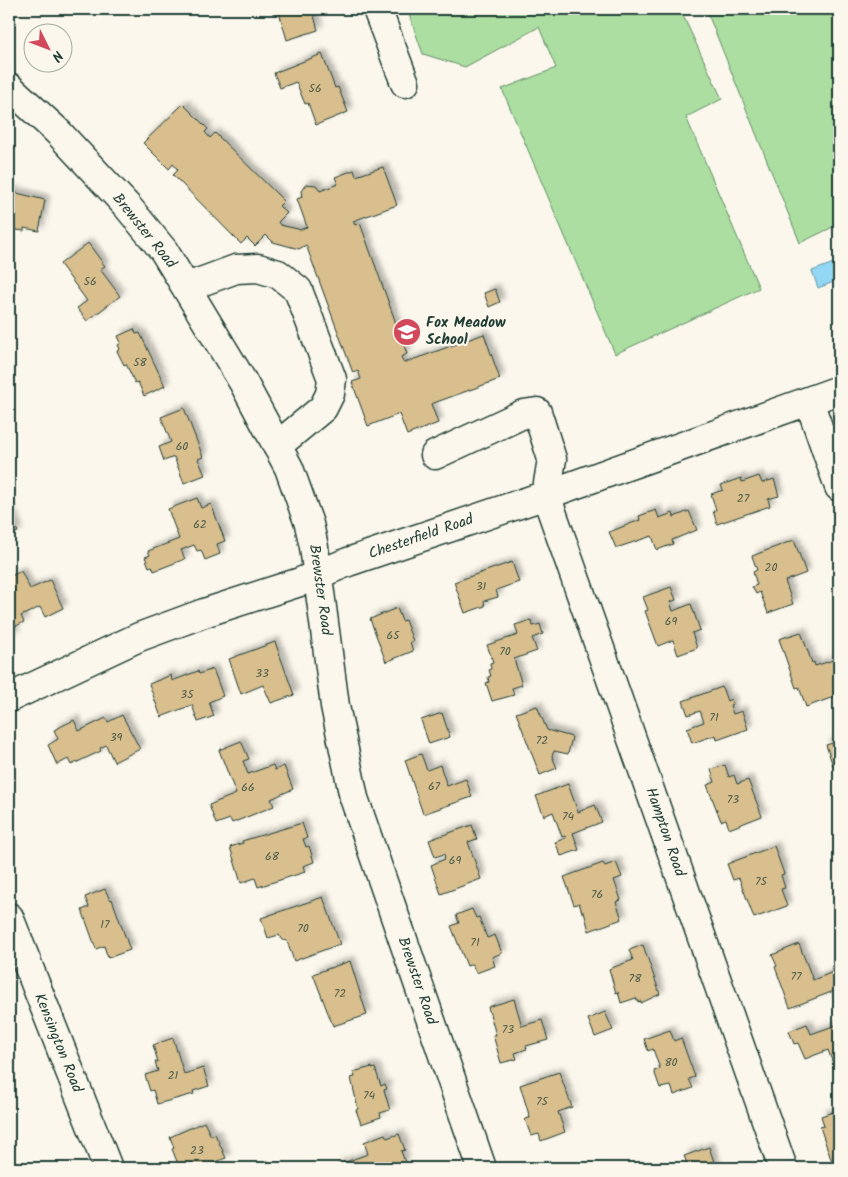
<svg xmlns="http://www.w3.org/2000/svg" width="848" height="1177" font-family="Kalam,sans-serif">
	<defs>
		<filter id="shadow"><feDropShadow dx="4.5" dy="-4.5" stdDeviation="2.5" flood-color="#0004"/></filter>
	</defs>
	<rect width="100%" height="100%" fill="#fbf7ec"/>
	<filter id="ink" filterUnits="userSpaceOnUse"><feTurbulence type="fractalNoise" baseFrequency=".02" numOctaves="2"/><feDisplacementMap in="SourceGraphic" scale="10" xChannelSelector="R" yChannelSelector="G"/><feConvolveMatrix kernelMatrix="1 2 1 2 8 2 1 2 1" color-interpolation-filters="sRGB"/></filter>
	<g filter="url(#ink)">
		<g fill="#abdea0" stroke="#658e6a">
			<polygon points="407,9 559,9 560,15 571,9 680,9 722,99 686,117 759,288 615,354 502,89 556,68 539,27 465,67 423,54"/>
			<polygon points="706,9 839,9 839,224 800,243"/>
		</g>
		<polygon fill="#92d7f3" stroke="#6499a7" points="839,261 839,280 818,288 812,271"/>
		<g fill="#d9be8e" stroke="#1f3d34" filter="url(#shadow)">
			<polygon points="272,9 312,9 318,30 287,40 279,12 273,14"/>
			<polygon points="322,54 335,88 338,87 348,112 316,125 308,103 305,104 296,82 280,88 274,73"/>
			<polygon points="183,104 208,129 205,132 210,138 215,133 284,201 279,206 287,213 278,222 280,225 298,229 299,230 307,227 297,199 302,197 301,191 306,184 316,185 320,191 338,184 335,177 354,170 356,176 383,167 397,205 353,221 355,225 360,223 407,354 401,357 404,363 484,334 500,379 431,404 438,423 407,435 399,414 368,426 352,382 361,379 358,371 353,373 306,245 299,249 273,242 266,235 255,246 247,238 241,244 173,175 178,170 173,164 169,169 143,143"/>
			<polygon points="9,191 45,200 39,231 24,228 24,231 9,229"/>
			<polygon points="88,243 105,266 100,269 120,296 87,321 77,308 87,301 60,264"/>
			<polygon points="495,289 500,302 489,307 484,293"/>
			<polygon points="134,329 136,334 140,333 165,386 144,396 138,382 135,383 126,364 124,365 117,351 120,349 118,345 121,343 118,336"/>
			<polygon points="184,408 203,457 198,459 205,475 184,483 174,457 164,461 159,447 171,442 161,417"/>
			<polygon points="759,476 762,483 774,479 779,496 768,499 770,506 717,524 713,511 716,510 711,494 723,490 721,485 741,478 742,482"/>
			<polygon points="197,498 201,508 211,504 225,541 217,544 220,554 205,560 201,550 197,551 194,545 181,550 185,559 154,571 152,566 149,567 145,557 150,555 148,551 179,539 168,509"/>
			<polygon points="9,509 18,532 9,536"/>
			<polygon points="656,510 659,518 673,513 674,517 689,511 697,530 672,540 673,544 657,550 652,536 616,548 609,532 640,520 639,516"/>
			<polygon points="794,540 806,573 785,581 793,604 768,613 760,592 756,594 752,587 757,585 753,572 757,570 752,556"/>
			<polygon points="512,562 519,582 496,590 498,597 484,601 485,606 465,613 454,582"/>
			<polygon points="21,571 30,589 50,580 63,608 45,617 40,607 21,616 24,622 12,628 15,634 9,636 9,594 14,591 9,577"/>
			<polygon points="671,587 676,600 670,602 673,611 691,604 700,630 692,633 697,648 678,655 673,640 658,646 645,611 648,610 643,597"/>
			<polygon points="397,608 402,621 405,620 413,641 410,642 413,651 386,662 370,619"/>
			<polygon points="531,620 533,626 540,624 543,634 532,638 537,651 514,659 522,685 512,688 514,695 492,701 486,683 489,682 488,677 491,676 489,670 491,669 490,663 493,662 487,645 518,635 515,625"/>
			<polygon points="801,632 812,663 814,662 815,666 836,659 839,668 839,695 806,707 799,687 796,688 779,639"/>
			<polygon points="275,642 294,695 271,703 263,685 241,694 229,659"/>
			<polygon points="213,669 223,696 209,702 214,716 198,722 192,705 161,717 149,684 171,675 172,681 198,671 199,674"/>
			<polygon points="722,687 727,701 731,699 733,704 730,705 733,714 742,711 748,729 717,740 716,735 692,743 687,728 704,722 700,711 688,715 683,701"/>
			<polygon points="537,706 547,730 572,737 568,754 554,751 552,756 557,768 540,775 516,713"/>
			<polygon points="442,713 450,737 429,744 421,720"/>
			<polygon points="122,715 140,749 114,762 106,745 100,748 101,751 71,765 68,759 57,765 48,745 58,739 54,730 74,720 79,731 106,718 108,722"/>
			<polygon points="241,741 249,759 243,761 248,774 273,765 275,770 284,766 293,789 271,799 274,806 232,823 230,819 216,824 209,805 236,794 219,750"/>
			<polygon points="839,741 839,764 833,766 826,745"/>
			<polygon points="421,754 427,770 440,765 447,786 466,779 472,797 423,814 405,760"/>
			<polygon points="725,765 729,777 734,775 737,784 748,780 762,816 729,829 726,819 721,821 707,785 715,782 711,770"/>
			<polygon points="568,784 578,812 595,805 602,822 573,833 579,850 561,856 555,842 566,838 565,836 562,837 553,812 544,816 536,796"/>
			<polygon points="302,823 307,838 303,839 306,847 309,846 314,862 303,866 305,872 258,887 255,878 241,883 230,847 243,843 242,841"/>
			<polygon points="472,825 477,839 468,842 481,879 441,894 431,865 445,859 444,854 435,857 429,840"/>
			<polygon points="774,846 784,874 781,875 785,888 781,889 787,906 754,918 739,878 733,880 727,864"/>
			<polygon points="616,862 622,877 614,880 621,900 616,902 622,919 589,931 584,912 582,912 579,903 574,905 564,877 603,863 605,866"/>
			<polygon points="105,889 110,900 112,899 130,950 108,958 104,946 96,949 82,910 89,907 85,897"/>
			<polygon points="323,897 340,944 294,961 287,941 282,940 279,935 268,938 261,918"/>
			<polygon points="472,909 476,918 479,917 487,938 495,935 502,953 492,957 495,966 476,973 472,964 467,966 451,926 459,923 456,915"/>
			<polygon points="799,944 813,980 833,972 839,989 790,1008 775,967 777,966 772,955"/>
			<polygon points="643,945 660,994 641,1003 641,1001 638,1002 636,998 621,1003 618,992 616,993 609,969 633,960 629,950"/>
			<polygon points="350,961 367,1015 333,1026 313,974"/>
			<polygon points="514,999 522,1026 542,1020 548,1040 526,1046 527,1049 515,1053 517,1059 501,1063 493,1035 496,1035 488,1007"/>
			<polygon points="605,1012 613,1030 595,1037 588,1019"/>
			<polygon points="807,1024 811,1034 839,1024 839,1080 828,1050 805,1059 798,1043 794,1044 789,1031"/>
			<polygon points="670,1030 674,1041 681,1038 695,1077 689,1079 693,1088 674,1095 671,1086 660,1088 654,1071 660,1069 653,1049 648,1051 644,1039"/>
			<polygon points="173,1038 184,1074 203,1068 209,1086 193,1091 194,1094 157,1104 153,1090 150,1091 145,1075 158,1071 155,1062 158,1062 153,1045"/>
			<polygon points="372,1067 372,1069 375,1068 381,1086 385,1084 387,1089 384,1090 390,1110 380,1113 381,1117 361,1124 356,1110 358,1109 351,1078 355,1077 353,1072"/>
			<polygon points="559,1072 572,1107 558,1112 565,1132 541,1141 539,1134 531,1136 525,1119 530,1118 520,1085"/>
			<polygon points="839,1110 839,1167 834,1168 820,1127 824,1126 821,1116"/>
			<polygon points="204,1122 211,1136 215,1134 226,1158 213,1163 216,1168 183,1168 180,1163 178,1164 172,1149 174,1148 170,1137"/>
			<polygon points="385,1134 387,1138 399,1134 405,1150 401,1151 405,1162 401,1163 403,1168 339,1168 337,1165 368,1154 364,1142"/>
			<polygon points="709,1147 716,1168 689,1168 684,1156"/>
		</g>
		<g fill="none" stroke-linecap="round" stroke-linejoin="round">
			<defs>
				<g id="minor">
					<polyline points="377,9 405,83"/>
					<polyline points="9,87 57,131 127,206 164,251 243,382 289,468 309,524 314,547 335,706 354,798 482,1168"/>
					<polyline points="187,287 236,269 258,268 278,274 298,290 332,379 330,394 323,408 277,446"/>
					<polyline points="809,401 839,487"/>
					<polyline points="435,455 523,414 537,412 552,459 546,495 783,1168"/>
					<polyline points="9,698 139,637 204,613 300,582 348,562 546,495 839,390"/>
					<polyline points="9,917 108,1168"/>
				</g>
			</defs>
			<use href="#minor" stroke="#1f3d34" stroke-width="31"/>
			<use href="#minor" stroke="#fbf7ec" stroke-width="28"/>
		</g>
	</g>
	<defs>
		<symbol id="school-disc" viewBox="-11 -11 22 22"><circle r="9.5" fill="#d1495b" stroke="#fbf7ec"/><path d="M0-5L7-2L0 1L-7-2ZM-4 1L0 2.5L4 1V4Q0 6-4 4Z" fill="#fff"/></symbol>
	</defs>
	<g fill-rule="evenodd">
		<use href="#school-disc" x="391" y="316" width="32" height="32"/>
	</g>
	<g text-anchor="middle" dominant-baseline="central" stroke-width="4.5" stroke-linejoin="round" paint-order="stroke">
		<g font-size="12" fill="#4e5d4a">
			<text x="315" y="88">56</text>
			<text x="90" y="281">56</text>
			<text x="140" y="362">58</text>
			<text x="182" y="446">60</text>
			<text x="743" y="498">27</text>
			<text x="200" y="524">62</text>
			<text x="771" y="567">20</text>
			<text x="481" y="586">31</text>
			<text x="671" y="621">69</text>
			<text x="393" y="635">65</text>
			<text x="505" y="651">70</text>
			<text x="262" y="673">33</text>
			<text x="187" y="694">35</text>
			<text x="714" y="717">71</text>
			<text x="116" y="737">39</text>
			<text x="542" y="740">72</text>
			<text x="434" y="786">67</text>
			<text x="248" y="787">66</text>
			<text x="733" y="799">73</text>
			<text x="568" y="816">74</text>
			<text x="272" y="856">68</text>
			<text x="455" y="860">69</text>
			<text x="761" y="881">75</text>
			<text x="597" y="894">76</text>
			<text x="105" y="924">17</text>
			<text x="303" y="928">70</text>
			<text x="475" y="942">71</text>
			<text x="796" y="976">77</text>
			<text x="635" y="978">78</text>
			<text x="340" y="993">72</text>
			<text x="508" y="1029">73</text>
			<text x="671" y="1062">80</text>
			<text x="173" y="1075">21</text>
			<text x="369" y="1095">74</text>
			<text x="542" y="1101">75</text>
			<text x="197" y="1150">23</text>
		</g>
		<g font-size="15" fill="#1f3d34" stroke="#fbf7ec">
			<text transform="translate(144 231) rotate(51)">Brewster Road</text>
			<text transform="translate(421 537) rotate(-19)">Chesterfield Road</text>
			<text transform="translate(320 590) rotate(82)">Brewster Road</text>
			<text transform="translate(665 832) rotate(71)">Hampton Road</text>
			<text transform="translate(417 981) rotate(71)">Brewster Road</text>
			<text transform="translate(58 1043) rotate(68)">Kensington Road</text>
		</g>
		<g font-size="15" font-weight="bold" fill="#1f3d34" stroke="#fbf7ec" text-anchor="start">
			<text x="426" y="323">Fox Meadow<tspan x="426" dy="17">School</tspan></text>
		</g>
	</g>
	<rect width="848" height="1177" fill="none" stroke="#fbf7ec" stroke-width="30"/>
	<rect x="15" y="15" width="818" height="1147" fill="none" stroke="#1f3d34" stroke-width="2" filter="url(#ink)"/>
	<g transform="translate(48 48) rotate(132)"><circle r="24" fill="#fbf7ec" stroke="#a3ada2"/>
	<path d="M0-4L9 19L0 12L-9 19Z" fill="#d1495b"/>
	<text y="-8" font-size="14" font-weight="bold" text-anchor="middle" fill="#1f3d34">N</text>
	</g>
</svg>
